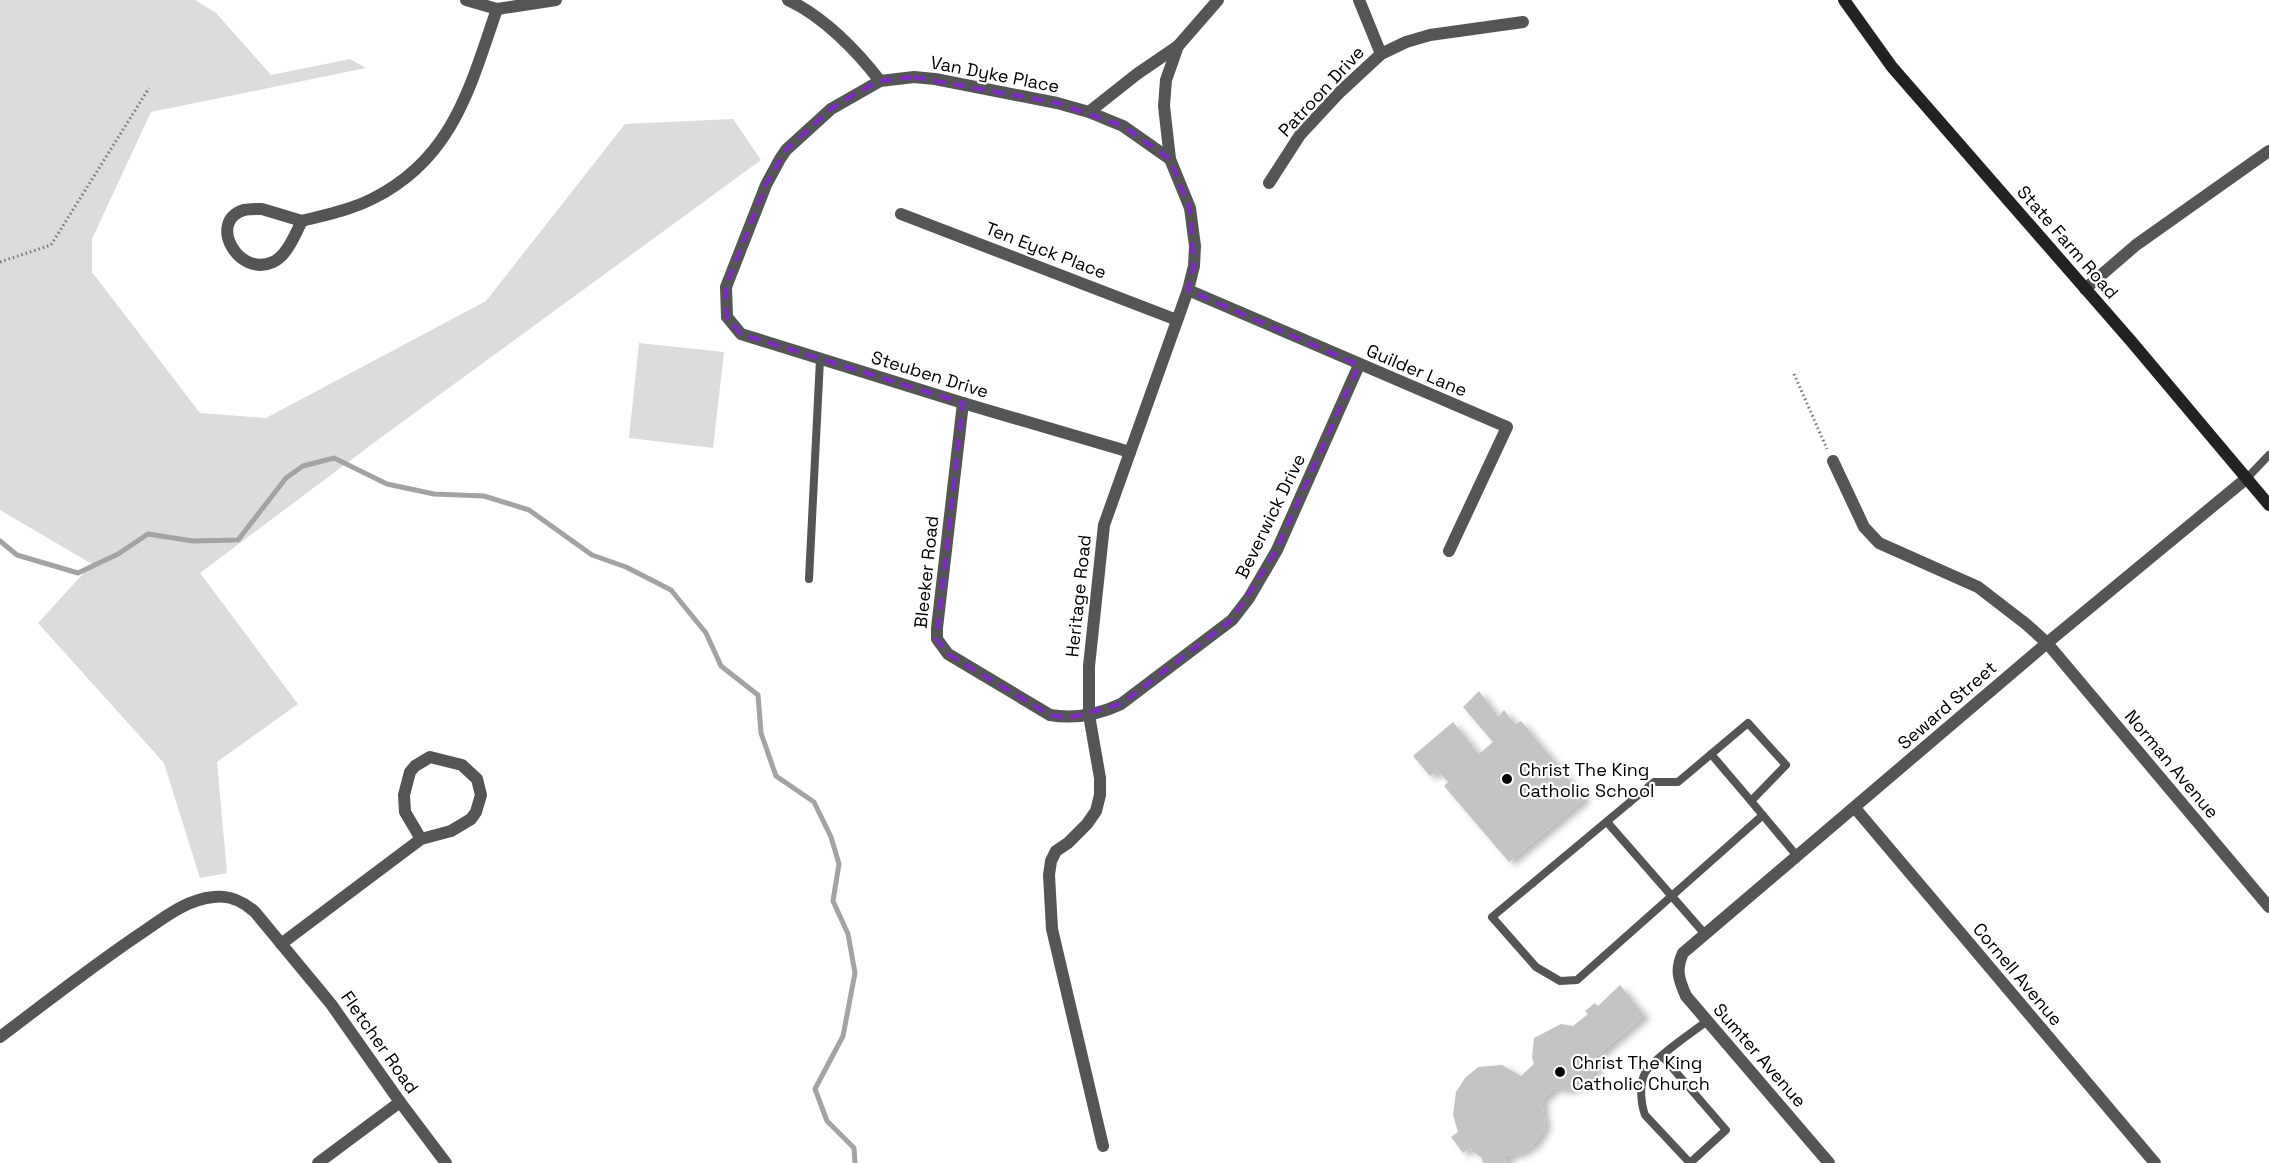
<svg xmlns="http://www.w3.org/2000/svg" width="2269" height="1163" font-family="'Space Grotesk',sans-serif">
	<defs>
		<filter id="shadow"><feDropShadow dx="6" dy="4" stdDeviation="3" flood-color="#0004"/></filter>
	</defs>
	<rect width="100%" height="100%" fill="#fff"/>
	<g fill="#dcdcdc">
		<polygon points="0,0 195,0 216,13 271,75 350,59 366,68 151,112 92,239 92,272 200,413 266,418 486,301 625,124 733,119 761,160 383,436 200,573 298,704 217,762 227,873 200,878 164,763 38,623 92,564 0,510"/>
		<polygon points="639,343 724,352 713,448 629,438"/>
	</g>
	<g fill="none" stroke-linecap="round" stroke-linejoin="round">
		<polyline stroke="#a3a3a3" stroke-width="5" points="0,541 17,555 78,573 118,554 148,534 193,541 238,540 286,478 303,466 334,458 387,484 434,494 484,496 529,510 592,555 626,567 671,590 706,633 721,666 758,695 761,733 776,776 814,802 831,837 839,864 833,901 848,934 855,973 843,1036 815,1089 827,1121 854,1148 855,1163"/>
	</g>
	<g fill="#c4c4c4" filter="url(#shadow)">
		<polygon points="1479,691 1498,717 1504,710 1515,724 1521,721 1585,798 1509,862 1444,786 1448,782 1438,771 1430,776 1413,756 1453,722 1479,754 1493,742 1463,707"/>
		<polygon points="1620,985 1644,1015 1597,1056 1597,1067 1591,1077 1580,1086 1567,1090 1555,1088 1542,1099 1545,1127 1534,1144 1522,1152 1507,1156 1507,1163 1483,1163 1482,1158 1469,1148 1463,1153 1451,1137 1458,1132 1453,1115 1456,1092 1465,1078 1478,1067 1502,1065 1521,1076 1534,1064 1532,1058 1534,1038 1561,1024 1573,1026 1588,1014 1585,1011 1595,1003 1598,1006"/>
	</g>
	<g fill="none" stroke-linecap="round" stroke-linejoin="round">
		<g stroke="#777" stroke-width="3" stroke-dasharray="1.5 3" stroke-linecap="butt">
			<polyline points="0,262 51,245 149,88"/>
			<polyline points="1794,374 1827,449"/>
		</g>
		<g stroke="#555" stroke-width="8">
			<polyline points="2247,478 2269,455"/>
			<polyline points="809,579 820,359"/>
			<polyline points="1711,754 1751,801"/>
			<polyline points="1763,815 1577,980 1560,981 1536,967 1492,917 1654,782 1678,782 1748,723 1786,765 1751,801 1797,856"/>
			<polyline points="1607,822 1704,933"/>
			<path d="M1662,1056L1726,1130L1690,1163L1645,1115C1641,1104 1639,1085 1645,1073C1651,1060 1693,1032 1707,1021"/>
		</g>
		<g stroke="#555" stroke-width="12">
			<polyline points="466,0 497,9 556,0"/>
			<path d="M788,0C823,16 857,51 880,81"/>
			<polyline points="1359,0 1381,54"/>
			<polyline points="1089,112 1137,74 1178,46 1218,0"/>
			<polyline points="1269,183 1300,135 1340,92 1381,54 1406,42 1430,35 1523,22"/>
			<path d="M262,209L302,221C295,234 287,256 273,262C238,278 207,221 244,210C249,209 256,209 262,209Z"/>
			<polyline points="901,214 1177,320"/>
			<path d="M302,221C325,215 350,210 372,199C453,159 470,87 497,9"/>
			<polyline points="2085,289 2136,245 2269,151"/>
			<polyline points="1188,290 1507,427 1449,551"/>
			<path d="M963,403L937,628V639L948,654L1050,715C1075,719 1098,715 1121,704L1232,620L1249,598L1277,550L1359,365"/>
			<polyline points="1130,452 963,403 741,334 727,317 726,287 766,185 780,159 786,150 831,109 880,81 914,77 935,79 1057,103 1089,112 1123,126 1170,159"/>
			<polyline points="1833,461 1864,527 1879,543 1978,587 2026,624 2047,643 2269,907"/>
			<polyline points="1855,808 2155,1163"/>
			<polyline points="281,944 421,839 451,831 471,819 476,812 481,795 477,779 462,765 430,757 415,766 410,772 404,795 405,812 421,839"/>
			<path d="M0,1037C45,1003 90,968 137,936C160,921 185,899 214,897C229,895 244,902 255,912L331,1004L400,1102L446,1163"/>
			<polyline points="1103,1146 1052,929 1049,875 1051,861 1056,851 1068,843 1087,824 1096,811 1100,795 1100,778 1089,715 1089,666 1104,525 1188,290 1194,266 1195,246 1190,208 1170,159 1164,106 1166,80 1178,46"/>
			<polyline points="318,1163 400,1102"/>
			<path d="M1829,1163L1686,996C1679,980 1675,970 1683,953L2047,643L2247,478"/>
		</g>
		<polyline stroke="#222" stroke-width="12" points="1844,0 1892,67 2131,341 2269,505"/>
	</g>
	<path fill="none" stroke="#7b2cbf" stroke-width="4.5" stroke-dasharray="12 8" stroke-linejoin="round" d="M914,77L1057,103L1123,126L1170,159L1190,208L1194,266L1188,290L1359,365L1277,550L1232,620L1121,704L1069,718L1050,715L948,654L937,639L963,403L741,334L727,317L726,287L766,185L786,150L831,109L855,94L880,81Z"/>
	<g fill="#000" stroke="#fff" stroke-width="2">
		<circle cx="1507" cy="779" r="6"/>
		<circle cx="1560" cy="1072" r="6"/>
	</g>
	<g text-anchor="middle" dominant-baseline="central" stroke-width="4.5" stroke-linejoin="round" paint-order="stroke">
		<g font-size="18" fill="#000" stroke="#fff">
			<text transform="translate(995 74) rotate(11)">Van Dyke Place</text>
			<text transform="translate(1321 91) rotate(-47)">Patroon Drive</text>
			<text transform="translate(2068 242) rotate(49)">State Farm Road</text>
			<text transform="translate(1046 250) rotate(21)">Ten Eyck Place</text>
			<text transform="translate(1417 370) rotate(23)">Guilder Lane</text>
			<text transform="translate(930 374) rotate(17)">Steuben Drive</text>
			<text transform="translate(1270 516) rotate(-64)">Beverwick Drive</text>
			<text transform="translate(926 572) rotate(-84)">Bleeker Road</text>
			<text transform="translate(1078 596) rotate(-84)">Heritage Road</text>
			<text transform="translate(1947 705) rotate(-41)">Seward Street</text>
			<text transform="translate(2172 764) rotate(50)">Norman Avenue</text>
			<text transform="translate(2018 974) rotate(50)">Cornell Avenue</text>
			<text transform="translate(380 1042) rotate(55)">Fletcher Road</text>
			<text transform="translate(1760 1055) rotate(49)">Sumter Avenue</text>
		</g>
		<g font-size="18" fill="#000" stroke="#fff" text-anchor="start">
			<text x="1519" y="769">Christ The King<tspan x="1519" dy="21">Catholic School</tspan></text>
			<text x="1572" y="1062">Christ The King<tspan x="1572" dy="21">Catholic Church</tspan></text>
		</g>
	</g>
</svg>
